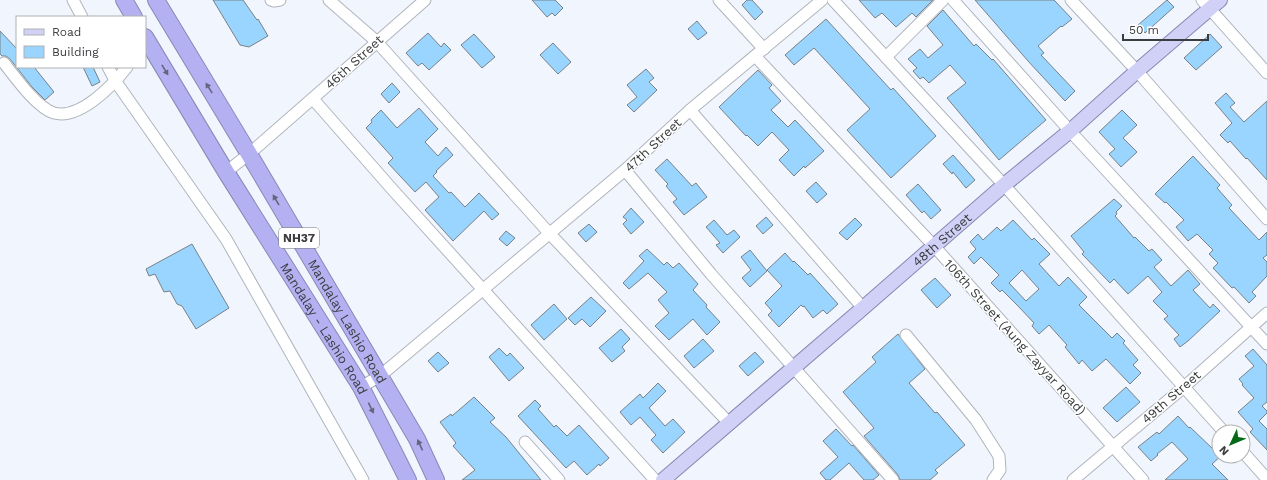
<svg xmlns="http://www.w3.org/2000/svg" width="1267" height="480" font-family="'Work Sans',sans-serif">
	<rect width="100%" height="100%" fill="#f1f6fe"/>
	<g fill="#99d5fe" stroke="#798186" fill-rule="evenodd">
		<polygon points="213,0 243,0 257,20 258,19 268,36 249,47 240,45"/>
		<polygon points="532,0 555,0 563,8 555,16 552,13 547,17"/>
		<polygon points="747,0 752,0 763,12 755,20 742,5"/>
		<polygon points="859,0 933,0 916,17 912,13 896,27 882,13 875,18"/>
		<polygon points="975,0 1054,0 1072,19 1062,27 1061,26 1038,46 1044,53 1041,55 1075,91 1065,101 1028,61"/>
		<polygon points="1167,0 1174,7 1145,33 1138,25"/>
		<polygon points="943,10 974,46 976,44 992,60 993,59 1046,120 999,160 947,98 966,83 950,65 929,83 923,77 920,79 913,71 917,68 908,59 920,49 928,58 943,45 927,26"/>
		<polygon points="826,19 891,90 893,88 936,136 891,178 847,130 870,109 814,48 794,65 785,55"/>
		<polygon points="697,21 707,33 698,40 688,29"/>
		<polygon points="0,31 17,49 17,67 34,67 54,92 45,100 32,87 10,59 6,56 2,56 0,54"/>
		<polygon points="428,33 441,47 444,43 451,50 429,70 422,63 418,66 406,53"/>
		<polygon points="474,34 495,57 482,68 461,45"/>
		<polygon points="1210,34 1222,47 1196,70 1184,58"/>
		<polygon points="553,43 571,62 558,74 540,55"/>
		<polygon points="83,67 93,67 100,82 92,86"/>
		<polygon points="646,69 654,78 649,82 657,90 634,112 627,105 637,97 627,85"/>
		<polygon points="758,70 772,85 769,88 781,101 771,110 788,127 795,120 824,151 805,168 804,166 794,176 779,160 789,150 772,132 758,146 747,135 746,136 719,107"/>
		<polygon points="392,83 400,92 389,103 381,94"/>
		<polygon points="1226,93 1235,103 1230,107 1244,122 1267,101 1267,180 1247,158 1246,159 1230,141 1228,143 1220,135 1232,123 1215,103"/>
		<polygon points="419,108 438,129 425,142 438,156 446,147 453,155 436,171 437,172 433,176 449,193 451,192 465,207 479,193 499,214 492,220 484,211 453,241 425,210 439,197 426,182 415,192 388,163 393,158 366,128 372,122 371,120 381,110 397,128"/>
		<polygon points="1122,110 1137,125 1123,138 1137,152 1121,167 1109,154 1115,149 1099,132"/>
		<polygon points="953,155 975,180 966,188 953,172 952,174 943,164"/>
		<polygon points="1193,156 1220,185 1217,188 1232,205 1229,208 1259,240 1267,232 1267,255 1263,258 1267,262 1267,276 1252,292 1256,296 1249,303 1234,287 1232,288 1213,268 1218,263 1209,254 1213,250 1197,234 1188,241 1176,227 1184,220 1166,202 1165,203 1155,194"/>
		<polygon points="667,159 692,186 696,183 707,197 684,215 673,202 677,199 666,186 668,184 655,170"/>
		<polygon points="816,182 827,194 817,203 806,191"/>
		<polygon points="918,184 941,210 931,219 924,211 922,213 906,195"/>
		<polygon points="1114,199 1122,206 1116,212 1117,214 1115,216 1134,238 1135,237 1149,251 1152,249 1162,260 1154,267 1171,286 1188,270 1200,284 1193,290 1210,308 1213,304 1220,311 1188,341 1180,347 1174,339 1179,335 1164,319 1168,316 1153,301 1162,292 1148,276 1128,294 1114,279 1110,283 1082,254 1084,252 1071,236"/>
		<polygon points="631,208 644,222 631,234 623,224 627,220 623,217"/>
		<polygon points="766,217 773,225 763,234 756,226"/>
		<polygon points="855,218 862,225 847,240 839,233"/>
		<polygon points="714,220 727,235 734,230 740,237 723,253 716,245 720,243 706,227"/>
		<path d="M1013,220L1032,240L1034,238L1050,254L1039,264L1059,286L1068,277L1087,297L1079,305L1112,338L1117,333L1125,341L1123,343L1138,360L1133,365L1141,373L1130,384L1106,359L1092,371L1082,360L1079,364L1065,347L1067,345L1049,325L1039,334L1032,326L1034,323L1018,306L1002,290L1000,292L991,283L999,275L981,257L974,264L968,257L976,249L970,242L978,234L983,240L997,227L1001,231ZM1022,270L1039,289L1026,301L1009,283Z"/>
		<polygon points="589,224 597,232 586,242 578,233"/>
		<polygon points="506,231 515,238 507,246 499,239"/>
		<polygon points="192,244 229,308 196,329 182,306 177,304 170,291 164,292 155,274 149,276 146,269"/>
		<polygon points="647,249 664,265 667,262 673,268 679,263 698,284 693,290 707,305 706,307 720,322 707,335 693,319 669,340 655,326 669,313 658,300 667,292 648,273 629,289 623,283 644,261 639,256"/>
		<polygon points="750,250 767,271 750,287 742,278 751,270 741,257"/>
		<polygon points="785,253 793,262 794,261 808,275 810,273 838,304 827,314 823,310 813,318 804,306 803,307 801,305 779,327 768,315 772,311 765,303 782,286 767,270"/>
		<polygon points="935,278 951,295 937,308 921,290"/>
		<polygon points="591,297 606,311 590,327 582,319 575,325 568,318"/>
		<polygon points="554,304 567,319 544,340 531,325"/>
		<polygon points="621,329 630,339 622,347 625,351 612,362 599,348"/>
		<polygon points="898,334 925,369 909,383 935,413 937,412 965,445 935,470 938,473 930,480 900,480 898,475 864,436 874,428 843,392 876,362 872,357"/>
		<polygon points="703,339 714,351 694,368 684,356"/>
		<polygon points="499,348 507,356 510,353 524,368 509,381 489,357"/>
		<polygon points="1253,349 1267,365 1267,402 1262,406 1267,411 1267,413 1259,421 1267,429 1267,450 1250,432 1253,429 1238,412 1254,398 1242,385 1243,384 1239,379 1254,366 1245,356"/>
		<polygon points="438,352 449,363 438,372 428,361"/>
		<polygon points="755,352 764,362 748,376 739,366"/>
		<polygon points="658,383 666,391 649,408 665,426 673,419 685,432 663,453 651,440 656,435 640,417 631,425 620,412 640,394 643,398"/>
		<polygon points="1126,387 1140,402 1117,422 1103,408"/>
		<polygon points="474,397 495,418 490,422 506,437 541,480 462,480 475,470 453,446 456,443 440,422 451,414 452,416"/>
		<polygon points="535,400 541,406 538,409 554,427 556,425 567,436 579,425 609,458 600,466 599,464 587,475 574,461 566,468 518,416"/>
		<polygon points="1178,416 1189,428 1190,427 1214,450 1216,448 1219,451 1219,456 1221,456 1212,464 1228,480 1165,480 1188,459 1172,442 1157,454 1158,455 1151,461 1138,447 1157,432 1159,434"/>
		<polygon points="836,429 852,446 853,445 879,475 873,480 864,480 849,463 830,480 826,480 820,473 838,457 823,441"/>
	</g>
	<g fill="none" stroke-linecap="round" stroke-linejoin="round">
		<defs>
			<g id="minor">
				<polyline points="73,0 82,17"/>
				<polyline points="271,0 274,1 280,0"/>
				<polyline points="329,0 376,41 550,234 729,423"/>
				<polyline points="719,0 764,49"/>
				<polyline points="833,0 1004,185 1224,432"/>
				<polyline points="953,0 1070,131 1267,344"/>
				<polyline points="1071,0 1137,71 1267,219"/>
				<polyline points="1202,0 1267,73"/>
				<polyline points="755,56 934,246 1143,480"/>
				<polyline points="886,57 943,0"/>
				<path d="M4,63C15,77 37,108 54,113C80,120 113,85 127,67"/>
				<polyline points="108,67 116,82 226,239 363,480"/>
				<polyline points="313,99 392,189 655,480"/>
				<polyline points="690,110 863,308"/>
				<polyline points="625,170 711,274 893,480"/>
				<polyline points="226,172 249,154 425,0"/>
				<polyline points="906,335 976,420 999,456 1000,470 993,480"/>
				<polyline points="361,387 380,376 625,170 690,110 822,0"/>
				<polyline points="525,442 559,480"/>
				<polyline points="1243,452 1267,479"/>
				<polyline points="1073,480 1184,387 1267,313"/>
			</g>
			<g id="major">
				<path id="s1" d="M663,480L863,308L1004,185L1070,131L1137,71L1220,0"/>
			</g>
			<g id="highway">
				<polyline points="124,0 134,17"/>
				<path id="s2" d="M156,0L249,154L417,439L436,480"/>
				<path id="s3" d="M145,37L226,172L361,387L408,480"/>
			</g>
		</defs>
		<use href="#minor" stroke="#b0b4bc" stroke-width="13"/>
		<use href="#major" stroke="#8988b3" stroke-width="16"/>
		<use href="#highway" stroke="#8988b3" stroke-width="18"/>
		<use href="#minor" stroke="#fff" stroke-width="11"/>
		<use href="#major" stroke="#d1d0f7" stroke-width="14"/>
		<use href="#highway" stroke="#b3b1f1" stroke-width="16"/>
	</g>
	<defs><path id="oneway-solid" d="M-6-.8H1V-3.2L6.5 0L1 3.2V.8H-6Z"/></defs>
	<g fill="#64657d">
		<use href="#oneway-solid" transform="translate(165 70) rotate(59)"/>
		<use href="#oneway-solid" transform="translate(209 88) rotate(-122)"/>
		<use href="#oneway-solid" transform="translate(276 200) rotate(-120)"/>
		<use href="#oneway-solid" transform="translate(371 408) rotate(64)"/>
		<use href="#oneway-solid" transform="translate(420 445) rotate(-115)"/>
	</g>
	<g text-anchor="middle" dominant-baseline="central" stroke-width="3" stroke-linejoin="round" paint-order="stroke">
		<rect fill="#fff" stroke="#757679" stroke-width="1" x="279" y="228" width="40" height="20" rx="3"/>
		<g font-size="12" font-weight="bold" fill="#3a3c3f">
			<text x="299" y="238">NH37</text>
		</g>
		<g font-size="13" fill="#3a3c3f" stroke="#fff">
			<text transform="translate(354 62) rotate(-42)">46th Street</text>
			<text transform="translate(653 145) rotate(-43)">47th Street</text>
			<text stroke="none"><textPath href="#s1" startOffset="368">48th Street</textPath></text>
			<text stroke="none"><textPath href="#s2" startOffset="374">Mandalay Lashio Road</textPath></text>
			<text stroke="none"><textPath href="#s3" startOffset="342">Mandalay - Lashio Road</textPath></text>
			<text transform="translate(1015 337) rotate(48)">106th Street (Aung Zayyar Road)</text>
			<text transform="translate(1171 397) rotate(-41)">49th Street</text>
		</g>
	</g>
	<rect x="16" y="16" width="130" height="52" fill="#ffffff" stroke="#b0b1b2"/>
	<rect x="24" y="29" width="20" height="6" fill="#d1d0f7" stroke="#b0b1b2"/>
	<text x="52" y="36" font-size="12" fill="#3a3c3f">Road</text>
	<rect x="24" y="46" width="20" height="12" fill="#99d5fe" stroke="#b0b1b2"/>
	<text x="52" y="56" font-size="12" fill="#3a3c3f">Building</text>
	<g transform="translate(1231 444) rotate(226)"><circle r="19" fill="#ffffff" stroke="#b0b1b2"/>
	<path d="M0-3L7 15L0 10L-7 15Z" fill="#026a17"/>
	<text y="-6" font-size="11" font-weight="bold" text-anchor="middle" fill="#3a3c3f">N</text>
	</g>
	<path d="M1123 34v6h85v-6" fill="none" stroke="#3a3c3f" stroke-width="2"/>
	<text x="1129" y="34" font-size="12" fill="#3a3c3f" stroke="#ffffff" stroke-width="3" paint-order="stroke">50 m</text>
</svg>
